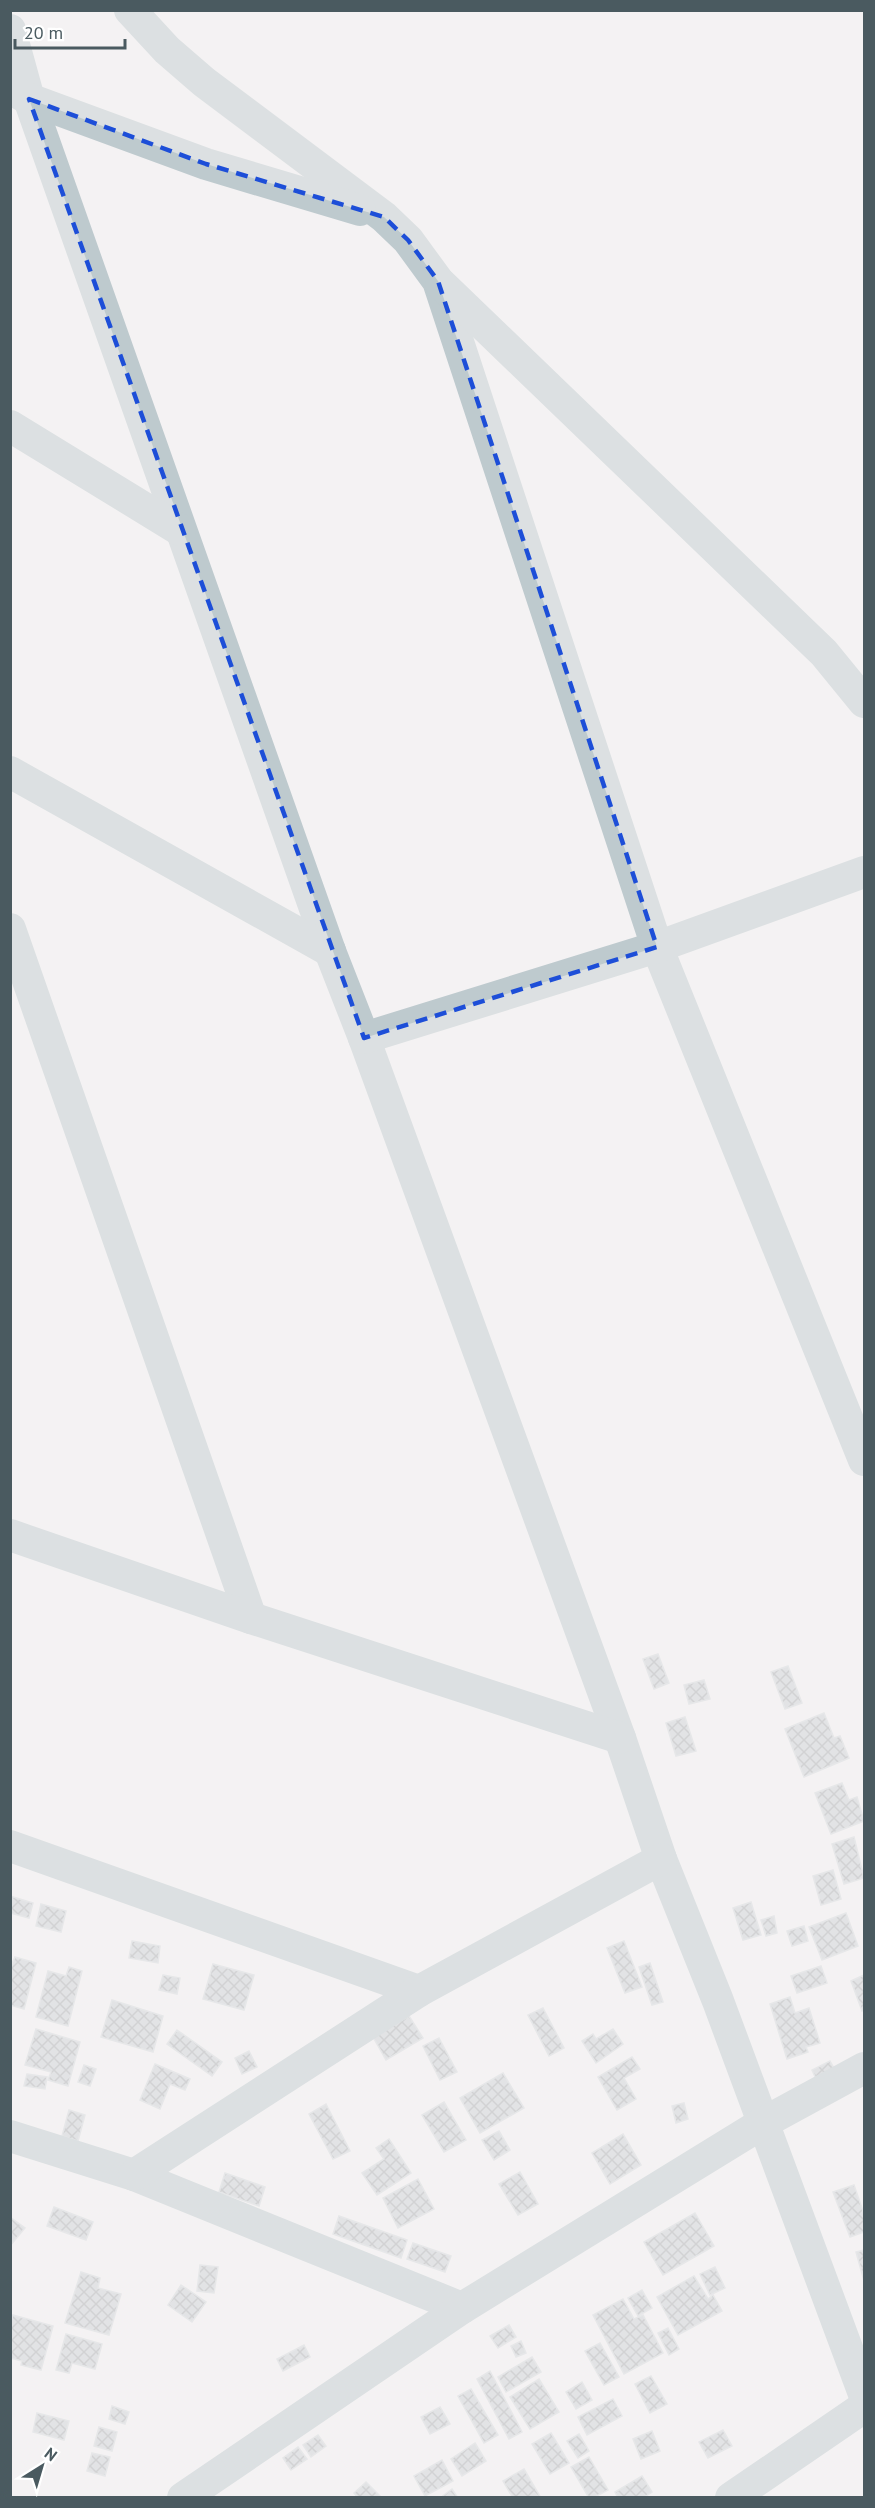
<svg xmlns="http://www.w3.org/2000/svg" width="875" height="2508" font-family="'PT Sans',sans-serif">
	<defs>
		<pattern id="building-cross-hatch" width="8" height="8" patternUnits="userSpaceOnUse" patternTransform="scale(1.5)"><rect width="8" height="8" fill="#ccd0d4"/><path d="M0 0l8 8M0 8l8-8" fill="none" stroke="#a8acaf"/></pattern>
	</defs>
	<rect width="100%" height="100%" fill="#f4f2f3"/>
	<g fill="url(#building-cross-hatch)" stroke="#d6dadd" stroke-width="1.5">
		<polygon points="658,1654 669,1683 654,1689 643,1659"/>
		<polygon points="788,1666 802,1703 785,1709 771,1672"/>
		<polygon points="704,1680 710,1699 689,1704 684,1685"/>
		<polygon points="824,1713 834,1738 840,1736 849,1758 804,1777 785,1729"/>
		<polygon points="685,1717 696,1751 676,1756 666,1723"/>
		<polygon points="842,1783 849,1800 857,1797 864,1821 831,1834 815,1793"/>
		<polygon points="854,1837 864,1878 844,1884 832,1844"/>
		<polygon points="833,1870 841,1899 821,1905 813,1876"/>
		<polygon points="10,1896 33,1903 29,1918 10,1913"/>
		<polygon points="751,1902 761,1935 743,1940 733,1908"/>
		<polygon points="41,1904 66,1911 61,1932 36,1926"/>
		<polygon points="846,1913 858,1946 822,1960 809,1927"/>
		<polygon points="774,1916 777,1933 766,1936 761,1920"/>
		<polygon points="804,1926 808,1941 792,1946 787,1931"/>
		<polygon points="132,1941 160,1946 158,1963 129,1958"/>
		<polygon points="624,1941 642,1987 625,1993 607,1948"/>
		<polygon points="15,1957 36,1963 24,2009 10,2005 10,1968"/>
		<polygon points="650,1963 663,2002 652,2005 639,1967"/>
		<polygon points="213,1964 254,1975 244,2010 203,1999"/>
		<polygon points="821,1966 827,1983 797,1993 791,1976"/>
		<polygon points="69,1967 82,1971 68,2026 36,2017 48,1971 66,1976"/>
		<polygon points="163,1975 180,1978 177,1994 159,1990"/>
		<polygon points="864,1975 864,2010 862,2011 851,1981"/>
		<polygon points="790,1997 795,2013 809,2008 820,2043 806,2047 808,2052 787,2059 770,2004"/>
		<polygon points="112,2000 163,2016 153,2052 101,2037"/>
		<polygon points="543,2008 564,2048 549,2056 528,2015"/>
		<polygon points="409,2016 423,2038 386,2060 373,2037"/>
		<polygon points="36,2029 80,2042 68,2086 48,2080 51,2072 25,2065"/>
		<polygon points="613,2029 623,2044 596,2063 582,2041 593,2034 596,2039"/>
		<polygon points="177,2030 222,2062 212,2076 167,2044"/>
		<polygon points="439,2038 457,2072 440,2080 423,2046"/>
		<polygon points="249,2051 257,2067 242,2074 235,2058"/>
		<polygon points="632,2057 640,2069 624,2078 636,2099 617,2110 598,2077"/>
		<polygon points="830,2061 835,2070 816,2079 812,2070"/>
		<polygon points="155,2064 190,2079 185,2090 170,2084 160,2109 140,2100"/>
		<polygon points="84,2065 96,2069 90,2086 78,2082"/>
		<polygon points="503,2073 524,2108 480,2133 460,2098"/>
		<polygon points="27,2074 47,2077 45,2089 24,2086"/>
		<polygon points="444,2102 466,2140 444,2152 422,2115"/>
		<polygon points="684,2103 688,2119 676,2123 672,2106"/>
		<polygon points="326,2104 350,2151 333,2159 309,2114"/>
		<polygon points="69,2110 85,2115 78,2141 62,2136"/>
		<polygon points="499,2131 510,2150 494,2160 482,2140"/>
		<polygon points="623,2134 641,2165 610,2184 592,2153"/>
		<polygon points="389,2139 411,2173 377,2195 362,2173 384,2159 376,2148"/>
		<polygon points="520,2172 538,2204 518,2215 499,2184"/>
		<polygon points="225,2173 265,2187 259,2206 219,2192"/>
		<polygon points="418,2179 434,2209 398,2228 383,2198"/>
		<polygon points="854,2185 864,2214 864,2232 850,2237 833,2192"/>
		<polygon points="54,2207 93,2222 86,2240 47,2226"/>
		<polygon points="695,2213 714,2246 663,2275 644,2242"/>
		<polygon points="339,2216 407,2240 401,2258 333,2234"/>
		<polygon points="10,2217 25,2228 10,2246"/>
		<polygon points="413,2243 451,2256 445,2272 407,2259"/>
		<polygon points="864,2250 864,2281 856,2252"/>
		<polygon points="200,2265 218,2267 214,2293 197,2291"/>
		<polygon points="715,2267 725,2288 710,2295 700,2274"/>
		<polygon points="81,2272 100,2278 98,2288 121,2294 109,2335 65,2323"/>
		<polygon points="694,2276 708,2299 713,2295 722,2311 678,2335 657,2297"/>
		<polygon points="181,2285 206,2302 192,2322 168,2305"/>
		<polygon points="642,2290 652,2308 638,2316 628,2298"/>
		<polygon points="623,2299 634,2319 643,2315 663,2353 624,2374 593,2315"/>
		<polygon points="13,2315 53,2326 41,2370 21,2365 22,2361 10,2358 10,2324"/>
		<polygon points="509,2325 516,2337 498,2348 490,2336"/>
		<polygon points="668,2328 679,2349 669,2355 658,2333"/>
		<polygon points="66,2334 102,2344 95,2369 72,2363 69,2373 56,2370"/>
		<polygon points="521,2341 526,2353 516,2357 511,2346"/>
		<polygon points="600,2343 619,2377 604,2385 585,2351"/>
		<polygon points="304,2345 310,2357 283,2371 277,2359"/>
		<polygon points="532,2357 541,2372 506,2392 498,2377"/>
		<polygon points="490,2371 522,2432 509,2439 477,2379"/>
		<polygon points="651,2376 667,2404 650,2413 635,2384"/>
		<polygon points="539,2379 559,2412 530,2429 510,2397"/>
		<polygon points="582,2382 592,2400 576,2409 566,2392"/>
		<polygon points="471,2389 498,2435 484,2443 458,2396"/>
		<polygon points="613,2399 622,2416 587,2435 578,2417"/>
		<polygon points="112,2406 129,2412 125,2424 109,2419"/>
		<polygon points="440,2407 450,2424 430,2434 421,2417"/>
		<polygon points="37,2413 69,2421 64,2440 33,2432"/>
		<polygon points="99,2427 117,2432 112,2451 94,2446"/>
		<polygon points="723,2430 732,2446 708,2458 699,2442"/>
		<polygon points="652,2431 660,2451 641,2459 633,2439"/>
		<polygon points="551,2433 569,2463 550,2474 532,2444"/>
		<polygon points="579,2434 589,2451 578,2458 567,2441"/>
		<polygon points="318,2435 326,2446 311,2457 303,2445"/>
		<polygon points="475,2443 486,2461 462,2476 451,2459"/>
		<polygon points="298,2447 307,2459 291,2470 283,2458"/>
		<polygon points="92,2453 110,2457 105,2476 87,2471"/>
		<polygon points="589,2457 608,2490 593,2498 589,2498 571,2467"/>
		<polygon points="442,2460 453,2481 425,2496 414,2476"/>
		<polygon points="524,2469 541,2498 513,2498 503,2481"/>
		<polygon points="642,2476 652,2492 643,2498 618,2498 615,2492"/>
		<polygon points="366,2482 382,2498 358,2498 354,2493"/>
		<polygon points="452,2489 458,2498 440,2498"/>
	</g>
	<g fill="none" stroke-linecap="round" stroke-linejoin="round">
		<g stroke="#becace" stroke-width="32">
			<polyline points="130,10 167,50 204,82 384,217 408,240 438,281 657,947 864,1460"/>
			<polyline points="10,30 29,99 330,951 364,1038 620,1738 661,1859 718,2001 864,2394"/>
			<polyline points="16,92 29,99 206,164 360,210"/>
			<polyline points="441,284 824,653 864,702"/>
			<polyline points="10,426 180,530"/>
			<polyline points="10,772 330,951"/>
			<polyline points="10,929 251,1618"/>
			<polyline points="364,1038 657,947 864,872"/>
			<polyline points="10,1535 251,1618 620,1738"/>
			<polyline points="10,1846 419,1991"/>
			<polyline points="10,2136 134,2175 462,2308"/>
			<polyline points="134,2175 419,1991 661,1859"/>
			<polyline points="183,2498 462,2308 763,2123 864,2068"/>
			<polyline points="731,2498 864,2407"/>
		</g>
	</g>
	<path d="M0 0H875V2508H0ZM29,99L206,164L384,217L408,240L438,281L657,947L364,1038Z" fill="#f4f2f3" fill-opacity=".55" fill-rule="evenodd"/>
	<path fill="none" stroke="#1d4ed8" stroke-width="4.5" stroke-dasharray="12 8" stroke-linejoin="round" d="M29,99L206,164L384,217L408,240L438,281L657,947L364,1038Z"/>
	<rect width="875" height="2508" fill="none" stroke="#4a5a60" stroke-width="24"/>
	<g transform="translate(42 2466) rotate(37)" stroke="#ffffff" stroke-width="4.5" paint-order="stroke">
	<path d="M0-4.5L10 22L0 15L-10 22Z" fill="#4a5a60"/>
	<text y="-9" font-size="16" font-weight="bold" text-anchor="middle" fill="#4a5a60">N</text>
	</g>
	<path d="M15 39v9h110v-9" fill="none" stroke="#4a5a60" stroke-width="3"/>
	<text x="24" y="39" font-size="18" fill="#4a5a60" stroke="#ffffff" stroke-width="4.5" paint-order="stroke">20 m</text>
</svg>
